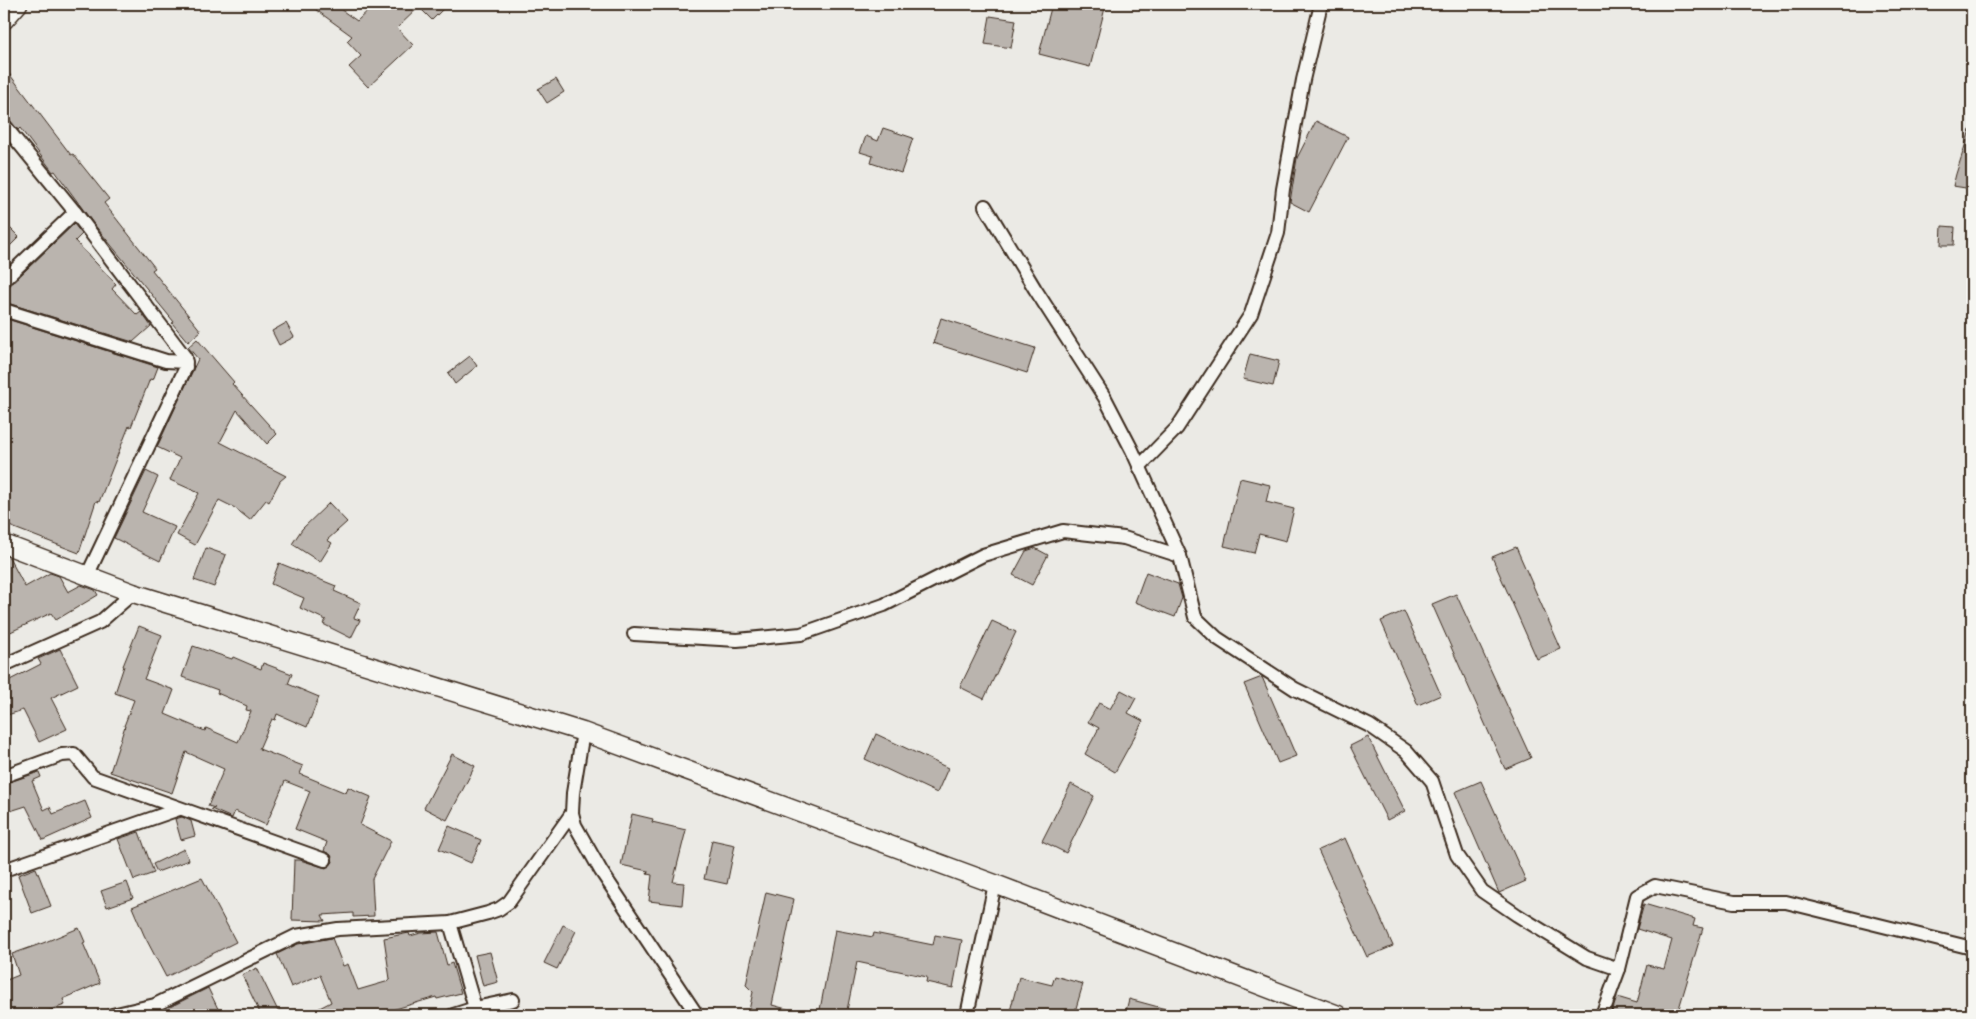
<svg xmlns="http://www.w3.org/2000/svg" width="1976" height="1019" font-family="'Balsamiq Sans',sans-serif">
	<rect width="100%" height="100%" fill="#ebeae5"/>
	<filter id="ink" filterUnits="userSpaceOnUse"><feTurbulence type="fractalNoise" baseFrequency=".02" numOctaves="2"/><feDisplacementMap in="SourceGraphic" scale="10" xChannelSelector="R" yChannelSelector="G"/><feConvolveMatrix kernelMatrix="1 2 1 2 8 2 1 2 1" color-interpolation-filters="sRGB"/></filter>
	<g filter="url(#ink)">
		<g fill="#bab4ae" stroke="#3b2a1e">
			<polygon points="308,4 333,4 357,21 375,4 448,4 432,20 419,7 397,28 413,45 368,87 349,67 361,56 347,41 352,36"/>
			<polygon points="1052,4 1106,4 1090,67 1039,54"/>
			<polygon points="990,16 1016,20 1011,48 985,44"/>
			<polygon points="4,67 71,155 73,154 109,199 104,203 155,268 152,270 201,331 188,342 172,323 174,322 93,223 55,171 53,172 20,128 18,130 10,120 4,117"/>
			<polygon points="556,79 564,92 547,103 538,89"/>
			<polygon points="1316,121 1348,137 1309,212 1290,202 1297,158"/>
			<polygon points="883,128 913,138 901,173 871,163 873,156 860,152 866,136 878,141"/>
			<polygon points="1970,130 1972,130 1972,189 1953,186 1956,174"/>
			<polygon points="4,222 19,237 4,252"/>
			<polygon points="74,224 82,234 75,241 116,284 112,289 137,315 141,312 151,326 133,342 4,302 4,291"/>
			<polygon points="1942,226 1955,227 1954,245 1941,245"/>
			<polygon points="4,318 158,367 153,380 150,379 131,427 129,426 99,502 96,501 79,553 4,524"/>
			<polygon points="941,318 1035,348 1027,373 933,343"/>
			<polygon points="286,323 294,337 279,345 272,331"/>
			<polygon points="197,339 234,382 232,384 277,434 267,444 237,410 220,442 286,476 280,481 269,502 266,500 250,520 235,508 219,500 195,545 177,535 199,493 170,480 180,458 157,447 198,359 188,347"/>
			<polygon points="1250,354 1279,361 1273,386 1243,379"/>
			<polygon points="470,356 477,366 455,384 448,373"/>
			<polygon points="146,471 158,477 142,512 175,527 160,561 114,538"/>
			<polygon points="1240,478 1270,485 1266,502 1294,509 1286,541 1259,534 1254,553 1224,546"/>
			<polygon points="329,503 347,522 327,540 332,543 320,562 292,544 302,529"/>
			<polygon points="1516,547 1561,649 1537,659 1492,557"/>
			<polygon points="206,548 226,555 214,587 194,580"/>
			<polygon points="1035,548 1048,555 1032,585 1013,575 1026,551"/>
			<polygon points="4,555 9,557 25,587 50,573 59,576 68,592 81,585 95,590 98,595 56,620 51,613 4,635"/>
			<polygon points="279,563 336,586 334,591 361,603 354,618 360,620 351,638 323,624 326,620 300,608 304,598 271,584"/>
			<polygon points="1146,572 1178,584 1182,598 1175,617 1135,602"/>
			<polygon points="1456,594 1531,758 1505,769 1432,604"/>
			<polygon points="1404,611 1441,695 1418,705 1381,621"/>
			<polygon points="992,621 1016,632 984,699 960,687"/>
			<polygon points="139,626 162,635 144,679 174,690 165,714 205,731 206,728 238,742 251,711 246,710 247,706 217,693 218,690 182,677 193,646 232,659 233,657 261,669 263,663 292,674 288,684 319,697 307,727 277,714 275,720 272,719 259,749 303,766 300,774 346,793 348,787 371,797 360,825 391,841 372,879 374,916 353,917 353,913 322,915 325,921 292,920 294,860 300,860 326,868 333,862 331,855 324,851 327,842 295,829 310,791 285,781 266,825 235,811 232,818 211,809 215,808 208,806 224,769 186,752 172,793 110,772 125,726 124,726 134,700 115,693 124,666 123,666"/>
			<polygon points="60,649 78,685 51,698 67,729 39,742 23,710 4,716 4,683 41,664 38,659"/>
			<polygon points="1262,677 1296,756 1278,763 1244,684"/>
			<polygon points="1121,690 1136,698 1128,713 1143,721 1115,772 1085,754 1099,728 1088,722 1099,703 1110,709"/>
			<polygon points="876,734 948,768 937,793 865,759"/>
			<polygon points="1368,737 1405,811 1387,820 1350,746"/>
			<polygon points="452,754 475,766 447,820 424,808"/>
			<polygon points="39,772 41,777 32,781 44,810 50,807 53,814 85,801 92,818 43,840 26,806 4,813 4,784"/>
			<polygon points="1481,781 1526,881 1499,893 1455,792"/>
			<polygon points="1071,784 1094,796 1066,853 1042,841"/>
			<polygon points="632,814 653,819 652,822 686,830 673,882 684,883 682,905 649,901 652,875 647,874 648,871 621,865"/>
			<polygon points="182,817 191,821 195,836 181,840 175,819"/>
			<polygon points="449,826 481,840 471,863 439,849"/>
			<polygon points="139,832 154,873 134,880 118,839"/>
			<polygon points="1345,838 1393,946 1367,957 1318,850"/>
			<polygon points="712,840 735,845 727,884 704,879"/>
			<polygon points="184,849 189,860 157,872 153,864"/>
			<polygon points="36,868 51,906 32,913 18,875"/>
			<polygon points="202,878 236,942 166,977 144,935 132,907"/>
			<polygon points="127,882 133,898 107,907 101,891"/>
			<polygon points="766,892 794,899 772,1005 794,1011 793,1015 748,1015 753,992 746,985"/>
			<polygon points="1644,904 1695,919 1693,926 1703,928 1677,1015 1611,1015 1617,997 1637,1003 1647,965 1664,969 1672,940 1637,929"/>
			<polygon points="563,925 576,931 557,969 544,963"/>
			<polygon points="79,928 85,942 83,943 100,983 63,999 65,1005 36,1015 4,1015 4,981 19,975 12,954 43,943"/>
			<polygon points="835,930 873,937 874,933 933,945 935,935 962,940 953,988 926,982 927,977 857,962 846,1015 819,1015"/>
			<polygon points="438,932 447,965 452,963 461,993 437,999 436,997 392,1010 393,1012 383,1015 306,1015 331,1002 320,975 291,987 277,954 298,944 332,938 343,966 348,964 358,990 389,981 388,979 390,979 384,938 409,933 410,936 421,933"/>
			<polygon points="490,952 498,982 483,986 475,955"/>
			<polygon points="257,968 280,1015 261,1015 242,975"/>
			<polygon points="1055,976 1083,984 1074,1015 1009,1015 1019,977 1052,985"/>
			<polygon points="208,988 221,1015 175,1015 170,1007"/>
			<polygon points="1129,999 1173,1011 1172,1015 1125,1015"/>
		</g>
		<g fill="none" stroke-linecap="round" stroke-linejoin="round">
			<defs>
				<g id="street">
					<polyline points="4,125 75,212 185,357 186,367 87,576"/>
					<polyline points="985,206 1035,289 1105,398 1132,450 1180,556 1195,617 1217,638 1295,689 1370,726 1406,751 1432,781 1457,855 1482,891 1517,915 1587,958 1619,969"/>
					<polyline points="4,280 75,212"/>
					<polyline points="4,310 166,361 186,362"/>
					<polyline points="1139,467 1177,428 1251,314 1278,233 1283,189 1303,80 1321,4"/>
					<polyline points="634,634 737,640 801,634 884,605 983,555 1063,531 1124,538 1180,556"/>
					<polyline points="4,665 100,622 133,593"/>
					<polyline points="583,732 573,793 572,813 575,825 601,871 697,1015"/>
					<polyline points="4,776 62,755 74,754 93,777 325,860"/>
					<polyline points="4,870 179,809"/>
					<polyline points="450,923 475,1008"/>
					<polyline points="112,1015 155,1005 296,936 338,929 450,923 488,913 499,909 509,902 572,813"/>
					<polyline points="453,1015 475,1008 513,1000"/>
					<polyline points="967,1015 995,884"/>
					<polyline points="1602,1015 1619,969 1637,896 1655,886 1734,902 1786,902 1972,948"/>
				</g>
				<g id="secondary">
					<polyline points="4,20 18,4"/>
					<polyline points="4,544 133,593 583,732 995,884 1338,1015"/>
				</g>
			</defs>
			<use href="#street" stroke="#3b2a1e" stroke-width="16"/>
			<use href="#secondary" stroke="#3b2a1e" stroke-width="21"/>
			<use href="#street" stroke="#f6f6f2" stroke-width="12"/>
			<use href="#secondary" stroke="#f6f6f2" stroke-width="18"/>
		</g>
	</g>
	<rect width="1976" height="1019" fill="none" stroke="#f6f6f2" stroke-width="20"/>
	<rect x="10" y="10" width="1956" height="999" fill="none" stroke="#3b2a1e" stroke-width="2" filter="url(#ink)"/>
</svg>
